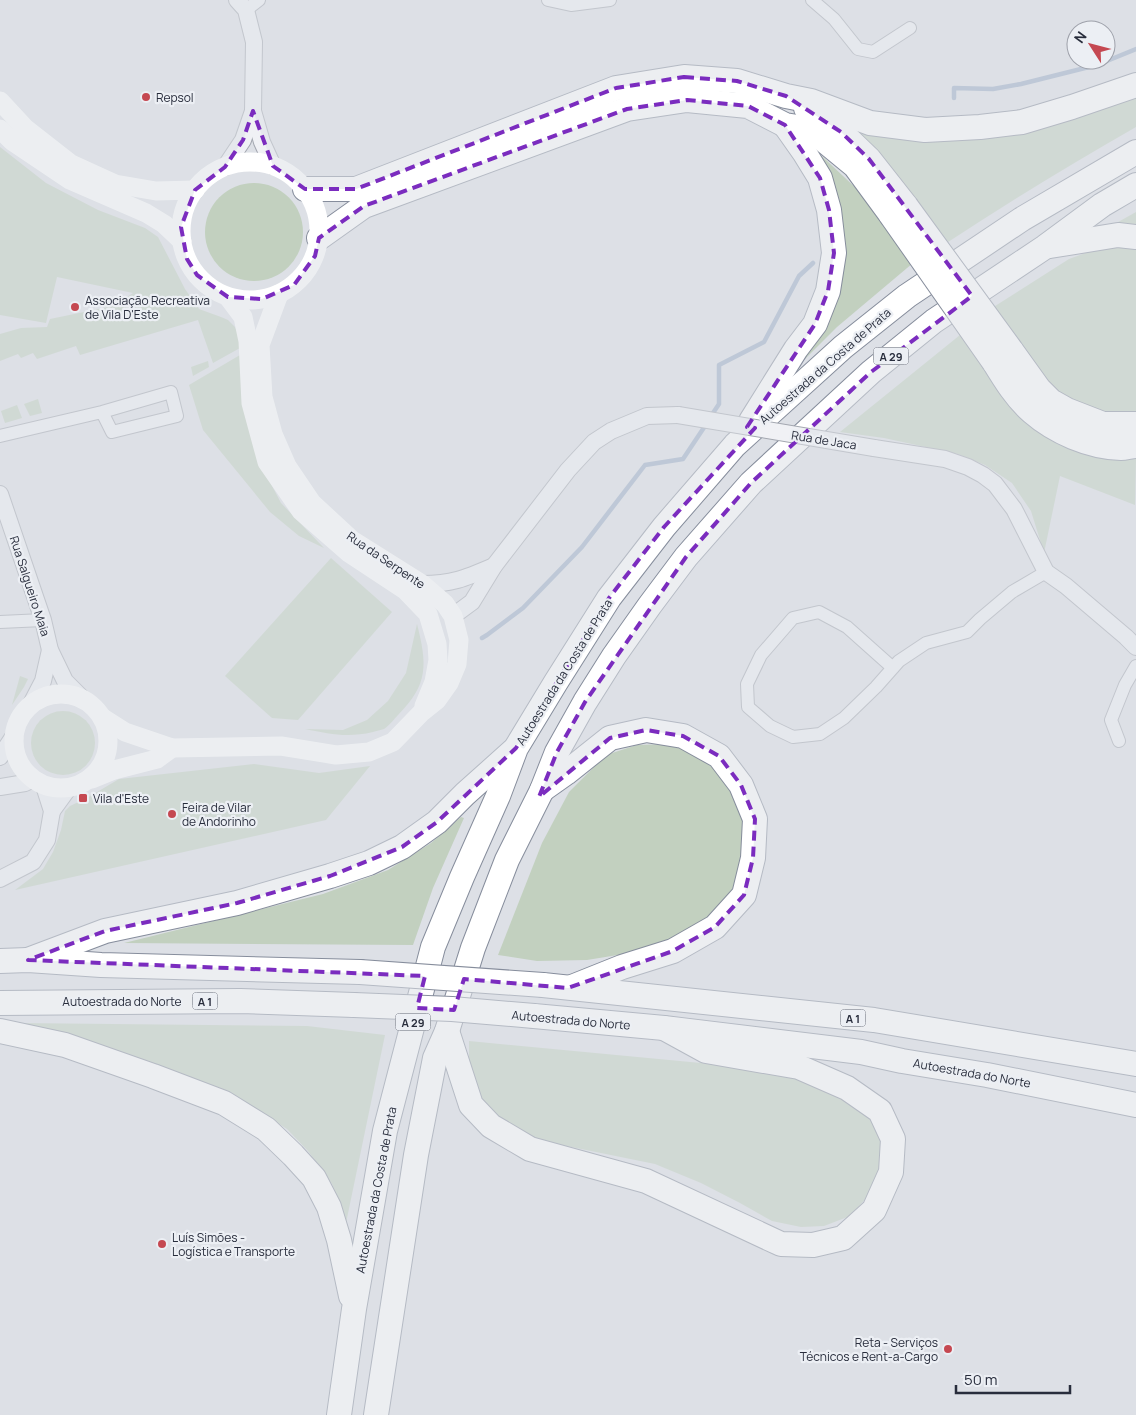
<svg xmlns="http://www.w3.org/2000/svg" width="1136" height="1415" font-family="Manrope,sans-serif">
	<rect width="100%" height="100%" fill="#dde0e6"/>
	<g fill="#c2d0bf">
		<path d="M1136,91V127C1071,164 1007,203 945,244L827,116L911,136Z"/>
		<polygon points="810,145 859,191 913,263 837,327 789,375 840,279"/>
		<polygon points="0,147 46,183 98,210 145,228 158,237 185,289 199,309 221,317 228,320 235,327 239,336 240,348 213,363 198,320 80,355 76,346 37,359 33,353 21,358 18,354 0,361 0,334 21,328 47,327 50,319 113,306 133,293 57,277 46,323 0,315"/>
		<circle cx="254" cy="232" r="49"/>
		<polygon points="1136,212 1136,229 1111,226"/>
		<polygon points="1102,247 1136,248 1136,413 1113,416 1070,401 1044,379 992,308 1069,259"/>
		<polygon points="960,335 994,384 1046,437 1074,451 1136,459 1135,505 1060,476 1044,553 1031,511 1012,483 985,465 958,454 884,438 840,432"/>
		<polygon points="240,355 260,463 281,503 324,548 299,536 270,512 203,430 189,385"/>
		<polygon points="208,361 209,367 193,376 191,367"/>
		<polygon points="38,399 42,413 30,416 24,404"/>
		<polygon points="17,405 22,418 5,423 1,411"/>
		<polygon points="331,558 392,612 298,720 272,718 225,676"/>
		<path d="M417,624C427,664 429,684 398,715C394,719 389,726 384,729C381,730 376,731 373,732C347,738 330,734 305,729L343,730L367,720L388,701L406,673Z"/>
		<polygon points="20,676 28,679 24,687 12,705"/>
		<circle cx="63" cy="743" r="32"/>
		<polygon points="669,744 705,758 725,776 746,819 741,872 727,900 706,919 671,941 636,952 587,960 537,961 498,955 542,843 569,792 606,755 637,745"/>
		<polygon points="254,764 319,773 370,766 326,820 15,890 43,869 53,852 61,830 65,811 70,806 87,798 119,779"/>
		<polygon points="461,817 464,818 433,888 413,945 124,943 323,894 388,870 431,843"/>
		<polygon points="16,1023 307,1026 385,1035 346,1223 332,1184 308,1151 287,1129 257,1110"/>
		<polygon points="469,1041 722,1065 803,1080 833,1091 870,1115 881,1143 883,1166 870,1194 850,1216 824,1226 801,1227 772,1221 740,1203 701,1183 655,1164 532,1139 484,1108 475,1086 469,1058"/>
	</g>
	<g fill="none" stroke-linecap="round" stroke-linejoin="round">
		<g stroke="#9aabc5" stroke-width="4.5">
			<polyline points="954,98 954,88 993,89 1021,84 1097,65 1136,49"/>
			<polyline points="711,416 719,404 719,365 764,342 799,276 813,263"/>
			<polyline points="482,638 487,635 523,608 582,547 645,465 683,459 707,423"/>
		</g>
		<defs>
			<g id="minor">
				<polyline points="548,0 571,5 610,0"/>
				<polyline points="812,0 834,19 858,49 873,52 910,28"/>
				<polyline points="246,10 259,0"/>
				<polyline points="0,436 102,412 171,392 177,416 112,432 102,412"/>
				<polyline points="0,622 43,620"/>
				<polyline points="893,668 847,627 819,612 793,618 761,655 747,684 748,707 770,726 793,737 820,734 844,718 876,687 899,661 926,643 967,632 980,619 1012,592 1046,572"/>
				<polyline points="1119,741 1111,720 1125,685 1136,666"/>
			</g>
			<g id="tertiary">
				<polyline points="237,0 246,10 254,42 253,111 262,142 273,166"/>
				<polyline points="225,167 243,140 253,111"/>
				<polyline points="874,448 945,459 968,467 983,475 995,484 1014,509 1046,572 1066,586 1126,637 1136,647"/>
				<polyline points="0,494 43,620 50,650 65,681 83,699"/>
				<path d="M422,584C453,584 466,578 494,566"/>
				<polyline points="453,616 472,602 494,566 568,470 594,442 611,431 647,416 678,415"/>
				<polyline points="31,704 43,681 50,650"/>
				<polyline points="0,757 15,734"/>
				<polyline points="0,787 25,783 33,779"/>
				<polyline points="52,811 68,789"/>
				<polyline points="0,879 33,862 47,840 52,811 44,786"/>
			</g>
			<g id="motorway">
				<polyline points="806,108 841,132 869,159 906,206"/>
				<polyline points="305,189 356,189 616,88 684,77 737,81 786,96 811,101 870,123 925,130 980,127 1022,122 1072,107 1136,85"/>
				<polyline points="319,238 364,206 627,109 687,100 748,106 785,125 810,129 855,166 891,215"/>
				<polyline points="1050,246 1118,235 1136,237"/>
				<polyline points="1011,350 1039,389 1051,401 1067,410 1103,424 1136,424"/>
				<path d="M994,362C1005,380 1016,398 1032,412C1055,432 1089,447 1121,448C1126,448 1131,446 1136,446"/>
				<polyline points="751,421 796,349 815,324 828,291 834,253 829,210 820,178 804,152 785,125"/>
				<polyline points="542,790 566,773 610,738 646,730 683,736 719,756 741,785 755,819 753,858 744,895 715,927 673,951 622,967 572,987"/>
				<polyline points="28,960 105,931 237,903 330,876 369,863 402,847 437,822 465,794 513,751"/>
				<polyline points="0,961 28,960 101,965 360,972"/>
				<polyline points="543,985 874,1020 1136,1064"/>
				<polyline points="0,1003 240,1001 354,1005"/>
				<polyline points="534,1016 664,1028 861,1052 902,1061 987,1075 1136,1105"/>
				<polyline points="0,1031 65,1045 153,1076 224,1103 266,1129 293,1155 314,1178 329,1207 339,1240 351,1296"/>
				<polyline points="447,1031 471,1105 491,1126 530,1149 646,1181 781,1244 813,1245 843,1238 874,1210 891,1172 893,1139 880,1111 847,1088 799,1067 706,1051 664,1028"/>
				<polyline points="339,1415 354,1309 385,1131 433,947 462,877 498,796 516,748 556,682 609,598 664,527 735,445 843,347 907,296 1022,219 1136,152"/>
				<polyline points="376,1415 416,1155 435,1058 447,1031 473,948 507,860 542,790 557,752 585,702 614,656 650,605 686,557 751,483 871,372 934,321 1045,247 1102,205 1136,185"/>
			</g>
		</defs>
		<use href="#minor" stroke="#a3a7b0" stroke-width="14"/>
		<use href="#tertiary" stroke="#a3a7b0" stroke-width="18"/>
		<use href="#motorway" stroke="#868d9c" stroke-width="26"/>
		<use href="#minor" stroke="#f0f1f5" stroke-width="12"/>
		<use href="#tertiary" stroke="#f0f1f5" stroke-width="16"/>
		<g stroke="#fff" stroke-width="19">
			<polyline points="0,101 25,128 71,164 106,180 115,184 156,191 195,190"/>
			<polyline points="0,129 12,141 70,180 146,213 164,224 182,241"/>
			<circle cx="250" cy="231" r="69"/>
			<polyline points="228,297 243,317 248,341 251,403 267,462 301,511 349,553 405,590 428,614 437,644 438,660 434,682 424,706"/>
			<circle cx="61" cy="741" r="47"/>
			<polyline points="103,718 125,732 172,748 281,746 336,755 369,752 393,742 422,712 437,700 449,683 457,664 459,640 453,616 445,604 422,584 352,540 312,503 287,466 273,434 263,397 260,345 279,294"/>
			<polyline points="92,779 114,770 157,759 172,748"/>
		</g>
		<use href="#motorway" stroke="#fff" stroke-width="24"/>
		<defs>
			<polyline id="tertiary-bridge" points="678,415 874,448"/>
			<g id="motorway-bridge">
				<polyline points="906,206 1011,350"/>
				<polyline points="891,215 994,362"/>
				<polyline points="360,972 543,985"/>
				<polyline points="354,1005 452,1009 534,1016"/>
			</g>
		</defs>
		<use href="#tertiary-bridge" stroke="#a3a7b0" stroke-width="18" stroke-linecap="butt"/>
		<use href="#motorway-bridge" stroke="#868d9c" stroke-width="26" stroke-linecap="butt"/>
		<use href="#tertiary-bridge" stroke="#f0f1f5" stroke-width="16"/>
		<use href="#motorway-bridge" stroke="#fff" stroke-width="24"/>
	</g>
	<path d="M0 0H1136V1415H0ZM684,77L737,81L786,96L841,132L869,159L972,296L871,372L751,483L686,557L585,702L557,752L539,797L610,738L646,730L683,736L719,756L741,785L755,819L753,858L744,895L715,927L673,951L568,988L464,979L454,1010L417,1008L425,976L28,960L105,931L237,903L330,876L402,847L437,822L516,748L609,598L664,527L755,428L747,427L815,324L828,291L834,253L829,210L820,178L785,125L748,106L687,100L627,109L364,206L319,238L315,256L294,285L262,299L228,297L197,275L187,259L181,227L195,190L225,167L243,140L253,111L273,166L305,189H356L616,88Z" fill="#dde0e6" fill-opacity=".55" fill-rule="evenodd"/>
	<path fill="none" stroke="#7b2cbf" stroke-width="4" stroke-dasharray="10 6" stroke-linejoin="round" d="M684,77L737,81L786,96L841,132L869,159L972,296L871,372L751,483L686,557L585,702L557,752L539,797L610,738L646,730L683,736L719,756L741,785L755,819L753,858L744,895L715,927L673,951L568,988L464,979L454,1010L417,1008L425,976L28,960L105,931L237,903L330,876L402,847L437,822L516,748L609,598L664,527L755,428L747,427L815,324L828,291L834,253L829,210L820,178L785,125L748,106L687,100L627,109L364,206L319,238L315,256L294,285L262,299L228,297L197,275L187,259L181,227L195,190L225,167L243,140L253,111L273,166L305,189H356L616,88Z"/>
	<g fill="#c54851" stroke="#eceff4" stroke-width="2">
		<circle cx="146" cy="97" r="5"/>
		<circle cx="75" cy="307" r="5"/>
		<rect x="78" y="793" width="10" height="10" rx="2.5"/>
		<circle cx="172" cy="814" r="5"/>
		<circle cx="162" cy="1244" r="5"/>
		<circle cx="948" cy="1349" r="5"/>
	</g>
	<g text-anchor="middle" dominant-baseline="central" stroke-width="4.5" stroke-linejoin="round" paint-order="stroke">
		<g fill="#eceff4" stroke="#636773" stroke-width="1">
			<rect x="873.5" y="347.5" width="35" height="17" rx="4"/>
			<rect x="192.5" y="992.5" width="25" height="17" rx="4"/>
			<rect x="840.5" y="1009.5" width="25" height="17" rx="4"/>
			<rect x="395.5" y="1013.5" width="35" height="17" rx="4"/>
		</g>
		<g font-size="11" font-weight="bold" fill="#282d3c">
			<text x="891" y="356">A 29</text>
			<text x="205" y="1001">A 1</text>
			<text x="853" y="1018">A 1</text>
			<text x="413" y="1022">A 29</text>
		</g>
		<g font-size="12" fill="#282d3c" stroke="#eceff4" text-anchor="start">
			<text x="156" y="97">Repsol</text>
			<text x="85" y="300">Associação Recreativa<tspan x="85" dy="14">de Vila D'Este</tspan></text>
			<text x="93" y="798">Vila d'Este</text>
			<text x="182" y="807">Feira de Vilar<tspan x="182" dy="14">de Andorinho</tspan></text>
			<text x="172" y="1237">Luís Simões -<tspan x="172" dy="14">Logística e Transporte</tspan></text>
			<text x="938" y="1342" text-anchor="end">Reta - Serviços<tspan x="938" dy="14">Técnicos e Rent-a-Cargo</tspan></text>
		</g>
		<g font-size="12" fill="#282d3c" stroke="#eceff4">
			<text transform="translate(825 366) rotate(-41)">Autoestrada da Costa de Prata</text>
			<text transform="translate(824 440) rotate(9)">Rua de Jaca</text>
			<text transform="translate(386 560) rotate(34)">Rua da Serpente</text>
			<text transform="translate(30 586) rotate(72)">Rua Salgueiro Maia</text>
			<text transform="translate(564 672) rotate(-58)">Autoestrada da Costa de Prata</text>
			<text x="122" y="1001">Autoestrada do Norte</text>
			<text transform="translate(571 1020) rotate(5)">Autoestrada do Norte</text>
			<text transform="translate(972 1073) rotate(10)">Autoestrada do Norte</text>
			<text transform="translate(376 1190) rotate(-79)">Autoestrada da Costa de Prata</text>
		</g>
	</g>
	<g transform="translate(1091 45) rotate(306)"><circle r="24" fill="#eceff4" stroke="#9ea1aa"/>
	<path d="M0-4L9 19L0 12L-9 19Z" fill="#c54851"/>
	<text y="-8" font-size="14" font-weight="bold" text-anchor="middle" fill="#282d3c">N</text>
	</g>
	<path d="M956 1385v8h114v-8" fill="none" stroke="#282d3c" stroke-width="2.5"/>
	<text x="964" y="1385" font-size="15" fill="#282d3c" stroke="#eceff4" stroke-width="4" paint-order="stroke">50 m</text>
</svg>
